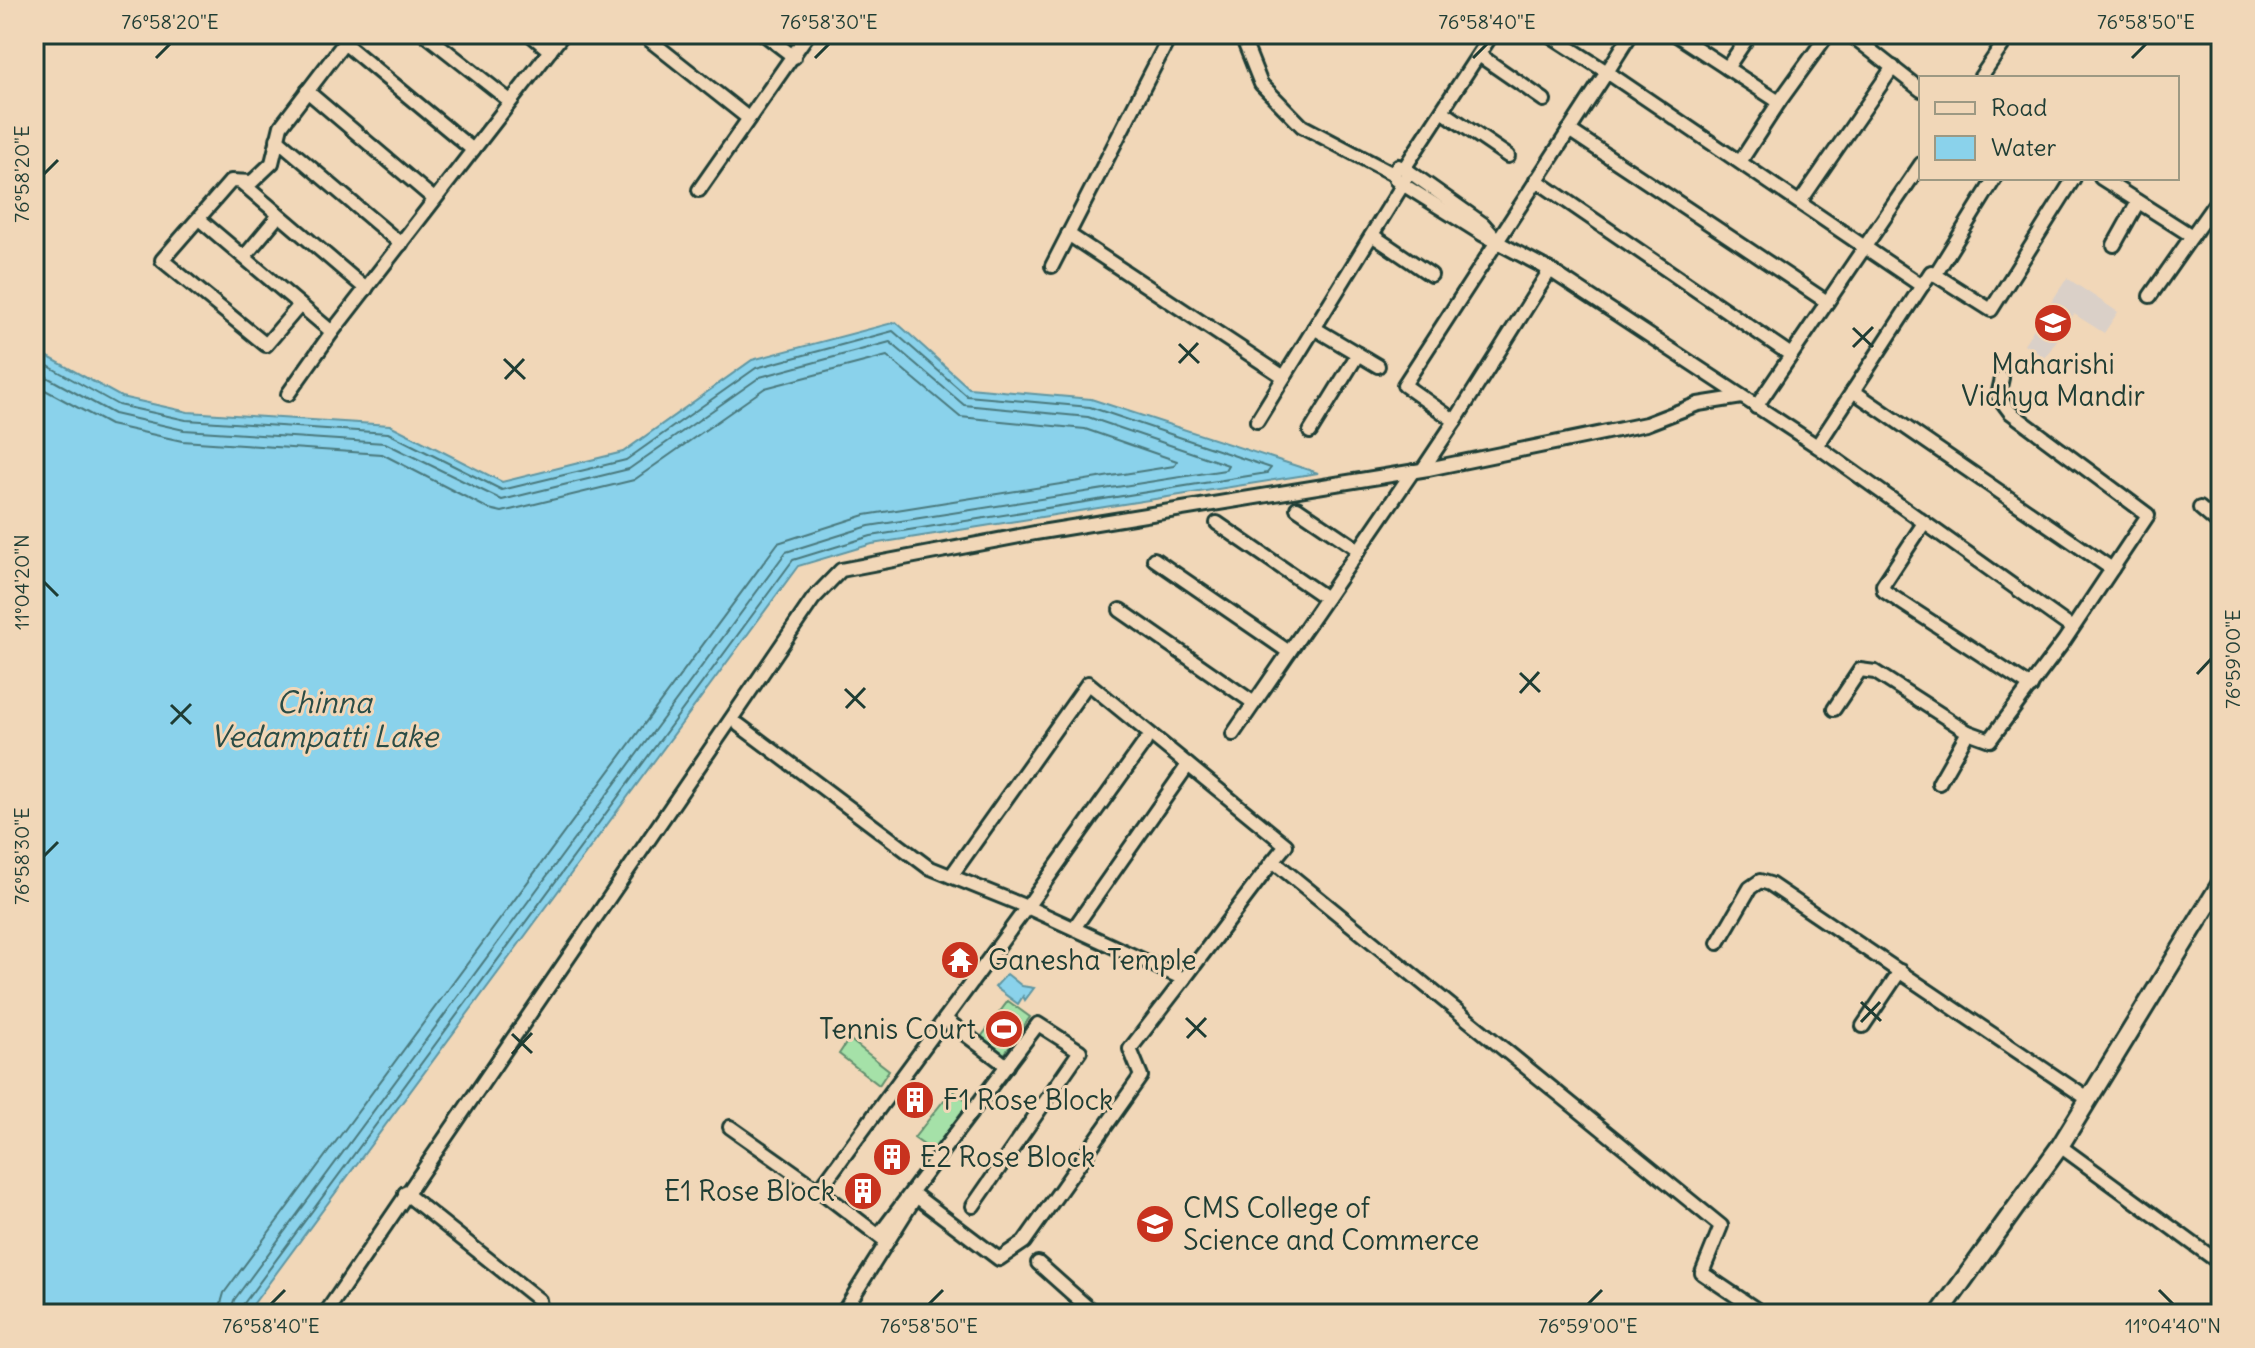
<svg xmlns="http://www.w3.org/2000/svg" width="2255" height="1348" font-family="Delius,sans-serif">
	<rect width="100%" height="100%" fill="#f1d7b8"/>
	<filter id="ink" filterUnits="userSpaceOnUse"><feTurbulence type="fractalNoise" baseFrequency=".0125" numOctaves="2"/><feDisplacementMap in="SourceGraphic" scale="16" xChannelSelector="R" yChannelSelector="G"/><feConvolveMatrix kernelMatrix="1 2 1 2 8 2 1 2 1" color-interpolation-filters="sRGB"/></filter>
	<g filter="url(#ink)">
		<polygon fill="#dad0c8" points="2067,278 2118,312 2104,333 2074,314 2045,358 2024,344"/>
		<g fill="#a5e1a8" stroke="#628f6e" stroke-width="2">
			<polygon points="1008,1001 1030,1017 1001,1059 978,1041"/>
			<polygon points="849,1039 889,1070 879,1085 839,1054"/>
			<polygon points="952,1090 970,1103 934,1152 914,1138"/>
		</g>
		<g fill="#8ad2eb" stroke="#5f96a2" stroke-width="2">
			<polygon points="896,322 969,388 1091,399 1318,473 872,544 798,566 246,1314 34,1314 34,349 121,397 188,412 390,425 502,482 623,452 752,360"/>
			<polygon points="1007,974 1022,986 1034,988 1025,1000 1023,996 1018,1004 995,987"/>
		</g>
		<g fill="none" stroke-linecap="round" stroke-linejoin="round">
			<g stroke="#4a797d" stroke-width="2">
				<polyline points="34,358 118,405 186,420 388,433 502,490 626,460 756,368 893,331 967,396 1090,407 1271,468 1267,473 871,536 793,560 242,1306 240,1314"/>
				<polyline points="34,370 114,414 184,430 385,443 502,500 629,469 760,377 890,342 964,405 1088,417 1228,465 1225,470 869,526 786,552 234,1300 230,1314"/>
				<polyline points="34,384 110,425 182,441 382,454 489,509 502,512 634,480 765,388 887,356 960,417 1085,429 1177,461 1174,466 865,515 778,543 224,1293 218,1314"/>
			</g>
			<defs>
				<g id="minor">
					<polyline points="425,34 510,101"/>
					<polyline points="530,34 550,51"/>
					<polyline points="642,34 748,118"/>
					<polyline points="764,34 794,57"/>
					<polyline points="1241,34 1261,84 1302,126 1393,174"/>
					<polyline points="1548,34 1607,72 1404,385 1455,421 1550,270 1817,446 1931,272 1991,310 2074,178"/>
					<polyline points="1631,34 1607,72 1922,286"/>
					<polyline points="1675,34 1779,102 1828,34"/>
					<polyline points="1850,34 1921,90"/>
					<polyline points="344,43 473,150"/>
					<polyline points="1479,55 1544,100"/>
					<polyline points="1727,68 1750,34"/>
					<polyline points="1980,78 2010,34"/>
					<polyline points="307,91 434,199"/>
					<polyline points="1442,111 1508,156"/>
					<polyline points="1569,130 1827,302"/>
					<polyline points="277,139 401,244"/>
					<polyline points="1740,162 1779,102"/>
					<polyline points="1405,167 1492,34"/>
					<polyline points="1407,170 1483,224 1496,239"/>
					<polyline points="2101,178 2192,236 2150,296"/>
					<polyline points="1536,180 1791,355"/>
					<polyline points="1403,181 1407,176 1407,170 1398,166 1393,171 1396,180 1482,234 1550,270"/>
					<polyline points="242,183 366,289"/>
					<polyline points="699,190 808,34"/>
					<polyline points="1800,202 1893,67"/>
					<polyline points="199,219 332,332"/>
					<polyline points="1068,234 1284,377"/>
					<polyline points="1372,235 1431,275"/>
					<polyline points="2192,236 2221,195"/>
					<polyline points="2114,245 2138,202"/>
					<polyline points="244,257 279,215"/>
					<polyline points="1052,266 1171,34"/>
					<polyline points="1935,275 1995,178"/>
					<polyline points="300,305 266,345 162,260 231,181 252,182 272,163 281,126 351,34"/>
					<polyline points="1314,328 1378,366"/>
					<polyline points="1853,391 2112,569"/>
					<polyline points="288,394 332,332 563,34"/>
					<polyline points="1756,407 1921,164"/>
					<polyline points="1257,421 1400,189 1399,181"/>
					<polyline points="1310,432 1358,354"/>
					<polyline points="1817,446 2072,628"/>
					<polyline points="1423,469 1455,421"/>
					<polyline points="1297,508 1359,550"/>
					<polyline points="2200,508 2221,526"/>
					<polyline points="1217,523 1326,598"/>
					<polyline points="1924,523 1883,585 1884,591 2031,687"/>
					<polyline points="1154,559 1289,652"/>
					<polyline points="1120,610 1254,703"/>
					<polyline points="1834,709 1860,670 1875,672 1968,732 1990,740 2064,641 2148,515 2010,412 1998,396 2002,378"/>
					<polyline points="739,725 928,867 1027,907 1145,742"/>
					<polyline points="1233,734 1413,471"/>
					<polyline points="1939,783 1968,732"/>
					<polyline points="951,876 1088,683 1286,845 1273,861"/>
					<polyline points="1074,928 1188,765"/>
					<polyline points="1718,943 1750,888 1760,881 1770,884 2088,1099"/>
					<polyline points="945,1019 1007,1066"/>
					<polyline points="1863,1026 1900,971"/>
					<polyline points="730,1127 819,1190 1027,907 1184,979 1273,861 1721,1226 1702,1273 1763,1314"/>
					<polyline points="2060,1146 2221,1264"/>
					<polyline points="819,1190 883,1239"/>
					<polyline points="405,1193 539,1300 541,1314"/>
					<polyline points="879,1235 1038,1024 1080,1051 973,1206"/>
					<polyline points="1038,1263 1095,1314"/>
					<polyline points="325,1314 813,599 841,570 1035,533 1428,469 1646,424 1698,404 1742,397"/>
					<polyline points="842,1314 916,1196 999,1259 1024,1242 1141,1076 1130,1049 1184,979"/>
				</g>
				<polyline id="secondary" points="1939,1314 2060,1146 2221,883"/>
			</defs>
			<use href="#minor" stroke="#1f3d34" stroke-width="18"/>
			<use href="#secondary" stroke="#1f3d34" stroke-width="22"/>
			<use href="#minor" stroke="#f1d7b8" stroke-width="12"/>
			<use href="#secondary" stroke="#f1d7b8" stroke-width="16"/>
		</g>
	</g>
	<path fill="none" stroke="#1f3d34" stroke-width="3" d="M156,58L170,44M815,58L829,44M1473,58L1487,44M2132,58L2146,44M44,174L58,160M1853,328L1873,347M1179,344L1199,363M1853,347L1873,327M504,359L525,379M1179,363L1198,343M505,379L524,359M44,582L58,596M1520,673L1540,692M2197,674L2211,659M845,689L865,708M1520,693L1539,672M171,705L191,724M846,708L865,688M171,724L191,704M44,856L58,842M1861,1002L1881,1021M1186,1018L1206,1037M1861,1022L1880,1002M512,1034L532,1053M1187,1038L1206,1018M512,1054L532,1033M2159,1290L2173,1304M271,1304L285,1290M929,1304L943,1290M1588,1304L1602,1290"/>
	<defs>
		<symbol id="school-disc" viewBox="-11 -11 22 22"><circle r="9.5" fill="#c8321e" stroke="#f1d7b8"/><path d="M0-5L7-2L0 1L-7-2ZM-4 1L0 2.5L4 1V4Q0 6-4 4Z" fill="#fff"/></symbol>
		<symbol id="temple-disc" viewBox="-11 -11 22 22"><circle r="9.5" fill="#c8321e" stroke="#f1d7b8"/><path d="M0-6L5-2H3V0L6.5 2.5H4V6H1.5V3h-3V6H-4V2.5H-6.5L-3 0V-2H-5Z" fill="#fff"/></symbol>
		<symbol id="stadium-disc" viewBox="-11 -11 22 22"><circle r="9.5" fill="#c8321e" stroke="#f1d7b8"/><path d="M0-5a6.5 5 0 1 0 0 10a6.5 5 0 1 0 0-10ZM-3.5-1.8h7v3.6h-7Z" fill="#fff"/></symbol>
		<symbol id="building-disc" viewBox="-11 -11 22 22"><circle r="9.5" fill="#c8321e" stroke="#f1d7b8"/><path d="M-4-6H4V6H1V3H-1V6H-4ZM-2.5-4.3h1.7v1.8h-1.7ZM.8-4.3h1.7v1.8H.8ZM-2.5-1h1.7V.8h-1.7ZM.8-1h1.7V.8H.8Z" fill="#fff"/></symbol>
		<symbol id="university-disc" viewBox="-11 -11 22 22"><circle r="9.5" fill="#c8321e" stroke="#f1d7b8"/><path d="M0-5L7-2L0 1L-7-2ZM-4 1L0 2.5L4 1V4Q0 6-4 4Z" fill="#fff"/></symbol>
	</defs>
	<g fill-rule="evenodd">
		<use href="#school-disc" x="2031" y="301" width="44" height="44"/>
		<use href="#temple-disc" x="938" y="938" width="44" height="44"/>
		<use href="#stadium-disc" x="982" y="1007" width="44" height="44"/>
		<use href="#building-disc" x="893" y="1078" width="44" height="44"/>
		<use href="#building-disc" x="870" y="1135" width="44" height="44"/>
		<use href="#building-disc" x="841" y="1169" width="44" height="44"/>
		<use href="#university-disc" x="1133" y="1202" width="44" height="44"/>
	</g>
	<g text-anchor="middle" dominant-baseline="central" stroke-width="6" stroke-linejoin="round" paint-order="stroke">
		<g font-size="28" fill="#1f3d34" stroke="#f1d7b8" text-anchor="start">
			<text x="2053" y="364" text-anchor="middle">Maharishi<tspan x="2053" dy="32">Vidhya Mandir</tspan></text>
			<text x="988" y="960">Ganesha Temple</text>
			<text x="976" y="1029" text-anchor="end">Tennis Court</text>
			<text x="943" y="1100">F1 Rose Block</text>
			<text x="920" y="1157">E2 Rose Block</text>
			<text x="835" y="1191" text-anchor="end">E1 Rose Block</text>
			<text x="1183" y="1208">CMS College of<tspan x="1183" dy="32">Science and Commerce</tspan></text>
		</g>
		<g font-size="30" font-style="italic" fill="#2a4c46" stroke="#f1d7b8">
			<text x="324" y="702">Chinna<tspan x="324" dy="34">Vedampatti Lake</tspan></text>
		</g>
	</g>
	<rect width="2255" height="1348" fill="none" stroke="#f1d7b8" stroke-width="88"/>
	<rect x="1919" y="76" width="260" height="104" fill="#f1d7b8" stroke="#9d9983" stroke-width="2"/>
	<rect x="1935" y="102" width="40" height="12" fill="#f1d7b8" stroke="#9d9983" stroke-width="2"/>
	<text x="1991" y="116" font-size="24" fill="#1f3d34">Road</text>
	<rect x="1935" y="136" width="40" height="24" fill="#8ad2eb" stroke="#9d9983" stroke-width="2"/>
	<text x="1991" y="156" font-size="24" fill="#1f3d34">Water</text>
	<rect x="44" y="44" width="2167" height="1260" fill="none" stroke="#1f3d34" stroke-width="3"/>
	<g font-size="20" text-anchor="middle" fill="#1f3d34">
		<text x="170" y="29">76°58'20"E</text>
		<text x="829" y="29">76°58'30"E</text>
		<text x="1487" y="29">76°58'40"E</text>
		<text x="2146" y="29">76°58'50"E</text>
		<text transform="translate(22 174) rotate(-90)" y="7">76°58'20"E</text>
		<text transform="translate(22 582) rotate(-90)" y="7">11°04'20"N</text>
		<text transform="translate(2233 659) rotate(-90)" y="7">76°59'00"E</text>
		<text transform="translate(22 856) rotate(-90)" y="7">76°58'30"E</text>
		<text x="271" y="1333">76°58'40"E</text>
		<text x="929" y="1333">76°58'50"E</text>
		<text x="1588" y="1333">76°59'00"E</text>
		<text x="2173" y="1333">11°04'40"N</text>
	</g>
</svg>
